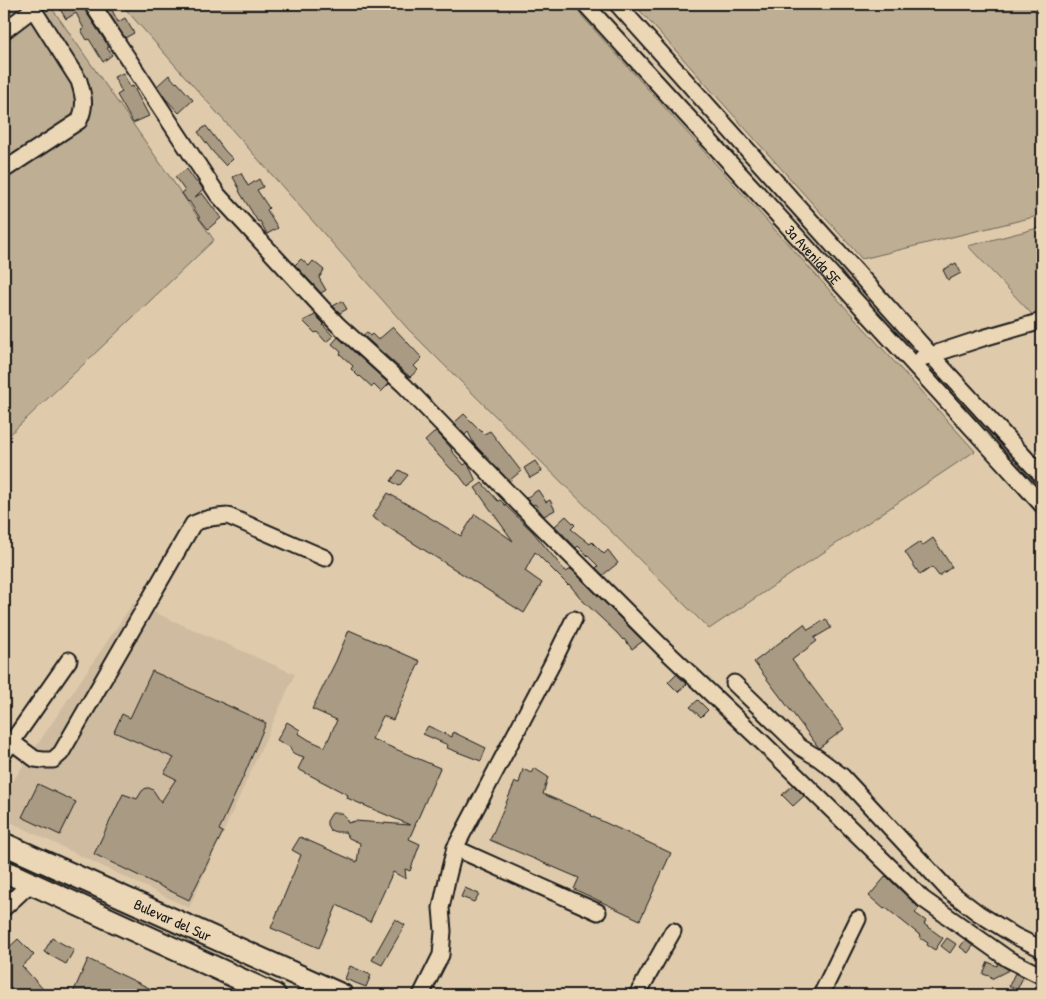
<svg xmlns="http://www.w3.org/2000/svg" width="1046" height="999" font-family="'Patrick Hand',sans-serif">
	<rect width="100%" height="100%" fill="#dfcbac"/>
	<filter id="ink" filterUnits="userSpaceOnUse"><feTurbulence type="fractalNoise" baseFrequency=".02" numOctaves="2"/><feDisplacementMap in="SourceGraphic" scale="10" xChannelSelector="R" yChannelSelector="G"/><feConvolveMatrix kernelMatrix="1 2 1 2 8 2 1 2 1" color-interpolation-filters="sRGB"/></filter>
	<g filter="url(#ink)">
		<polygon fill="#cfbca0" points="133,603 295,674 189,908 4,819 4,794"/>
		<g fill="#beae94" stroke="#6d6558">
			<polygon points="4,4 49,4 214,240 4,440"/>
			<polygon points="121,4 571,4 975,451 709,629 408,329"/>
			<polygon points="634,4 1042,4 1042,215 862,259"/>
			<polygon points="1042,227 1042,325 968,246"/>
		</g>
		<g fill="#a99a83" stroke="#1c1c1c">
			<polygon points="57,4 83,4 84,9 109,47 107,48 112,55 103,62 89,39 87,40 81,30 84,29 76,13 66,19"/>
			<polygon points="103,4 109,4 118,22 125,18 134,33 125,38"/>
			<polygon points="123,73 130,87 133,86 149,116 133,123 117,95 122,92 114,77"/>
			<polygon points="169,75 176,83 177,82 193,100 179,113 165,98 157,86"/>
			<polygon points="206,126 225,151 233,159 226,166 213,152 198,132"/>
			<polygon points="187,169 196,182 198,182 203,189 195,197 202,193 221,218 208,229 199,218 200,218 189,201 188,202 182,193 185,191 175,177"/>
			<polygon points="241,173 248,186 259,179 263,187 257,190 269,208 267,210 278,228 267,234 260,221 258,222 255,217 239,191 240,190 233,177"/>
			<polygon points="301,259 309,266 313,261 324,270 319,278 326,290 321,293 295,265"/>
			<polygon points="956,263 961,273 948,280 943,270"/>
			<polygon points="342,301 347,309 340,313 333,306"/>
			<polygon points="315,315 324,324 323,325 333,336 326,342 317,332 315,333 303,321"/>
			<polygon points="393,327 422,358 414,366 418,370 410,377 363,335 367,332 370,336 372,334 378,340"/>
			<polygon points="338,337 389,384 381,392 374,385 372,387 360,376 359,377 351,369 353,366 340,354 341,352 332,344"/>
			<polygon points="464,414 484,434 490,431 521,471 509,481 474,444 468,432 465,435 454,423"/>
			<polygon points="436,431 452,449 451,450 464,465 467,463 469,466 476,481 468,487 459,475 452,470 425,441"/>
			<polygon points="535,461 542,471 530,478 524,468"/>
			<polygon points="399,470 408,475 399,486 391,481"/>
			<polygon points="482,483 498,501 500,500 533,532 566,572 571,569 643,641 632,649 624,639 623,640 617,633 583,601 569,584 568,585 535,552 525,571 542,583 524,613 372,517 388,493 461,536 475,514 513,541 475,488"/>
			<polygon points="538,490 546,502 550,500 555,510 544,516 540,511 535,504 533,505 526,498"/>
			<polygon points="566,516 575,525 571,529 590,544 592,542 604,554 608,550 618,563 603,575 596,568 598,566 578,546 576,548 555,526"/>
			<polygon points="933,538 952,567 939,576 932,567 920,575 905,552 920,542 922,546"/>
			<polygon points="826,619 831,628 814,638 817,641 792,660 844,729 819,748 754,662 804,624 808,630"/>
			<polygon points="349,630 420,661 393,720 383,716 372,739 440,768 409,839 420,844 410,871 405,869 406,879 393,872 370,922 337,905 319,948 271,928 301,855 292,850 300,837 357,862 360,843 349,838 345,832 336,832 330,830 327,825 327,821 330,816 332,813 341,813 345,816 348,823 355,821 410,825 347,798 348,795 298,769 304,757 295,754 292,752 290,747 277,740 287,722 300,730 298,733 306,738 309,740 325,747 337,720 312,709 336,661"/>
			<polygon points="152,671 266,723 245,773 219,830 223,832 189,900 94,854 123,794 137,799 142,791 146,788 149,788 153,790 161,802 176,779 164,773 174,758 114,732 122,714 130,718"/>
			<polygon points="676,674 687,684 678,692 668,682"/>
			<polygon points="698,700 708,710 701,717 690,707"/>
			<polygon points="428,726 452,737 453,732 486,748 481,761 447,748 448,745 423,734"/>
			<polygon points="534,768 548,777 543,794 592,815 591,816 671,853 640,920 574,889 579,878 490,840 515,782 519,783 523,769 531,773"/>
			<polygon points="38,784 76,802 60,835 22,817"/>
			<polygon points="793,785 804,796 793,806 782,795"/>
			<polygon points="886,876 919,908 915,913 926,921 924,924 943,938 935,950 927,945 928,943 920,938 921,936 886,908 884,909 869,896"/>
			<polygon points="465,888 479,894 474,902 461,897"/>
			<polygon points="395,919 405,925 382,965 372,960"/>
			<polygon points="52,938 74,950 66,964 44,952"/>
			<polygon points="947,938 956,944 950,953 941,946"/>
			<polygon points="18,939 34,955 22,966 43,989 35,995 4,995 4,952"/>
			<polygon points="965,940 973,946 968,953 960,947"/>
			<polygon points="88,959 164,995 72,995"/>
			<polygon points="988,962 997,966 998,963 1009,970 991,979 992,977 983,974"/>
			<polygon points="350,966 371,975 366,987 345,979"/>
			<polygon points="1015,973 1023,977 1017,990 1009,986"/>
		</g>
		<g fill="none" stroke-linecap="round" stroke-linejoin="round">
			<defs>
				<g id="minor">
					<polyline points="92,4 218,195 337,324 404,385 521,506 663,648 760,740 923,899 1008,959 1042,976"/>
					<path id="s1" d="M585,4L1042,505"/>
					<polyline points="617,4 931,355 1042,476"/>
					<polyline points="4,31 33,9"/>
					<path d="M4,170L79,121C86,106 84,97 79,81L30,4"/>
					<polyline points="922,358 983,338 1042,321"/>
					<polyline points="734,683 800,747 818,758 842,776 949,891 978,913 1015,936 1042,949"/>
					<path d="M12,742L35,759L43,760H53L61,753L193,524C205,518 215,517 228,516L325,558"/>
					<polyline points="4,753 69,660"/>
					<polyline points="455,848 598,912"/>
					<polyline points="4,908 30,884"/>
					<polyline points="421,995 441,955 443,931 441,908 447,880 455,848 551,666 574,619"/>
					<polyline points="637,995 673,931"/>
					<polyline points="821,995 858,919"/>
				</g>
				<g id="highway">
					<path id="s2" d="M4,844L342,995"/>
					<polyline points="4,871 275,995"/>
				</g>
			</defs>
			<use href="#minor" stroke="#1c1c1c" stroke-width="19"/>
			<use href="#highway" stroke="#1c1c1c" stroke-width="25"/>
			<use href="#minor" stroke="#ebd6b5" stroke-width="15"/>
			<use href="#highway" stroke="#ebd6b5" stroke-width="21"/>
		</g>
	</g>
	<g text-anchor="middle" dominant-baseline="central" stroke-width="5" stroke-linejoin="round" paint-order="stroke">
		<g font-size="15" fill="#1c1c1c" stroke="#ebd6b5">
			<text stroke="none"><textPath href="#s1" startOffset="339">3a Avenida SE</textPath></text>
			<text stroke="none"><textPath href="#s2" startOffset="185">Bulevar del Sur</textPath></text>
		</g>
	</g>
	<rect width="1046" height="999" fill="none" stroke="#ebd6b5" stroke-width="20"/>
	<rect x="10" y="10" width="1026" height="979" fill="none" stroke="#1c1c1c" stroke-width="2" filter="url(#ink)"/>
</svg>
